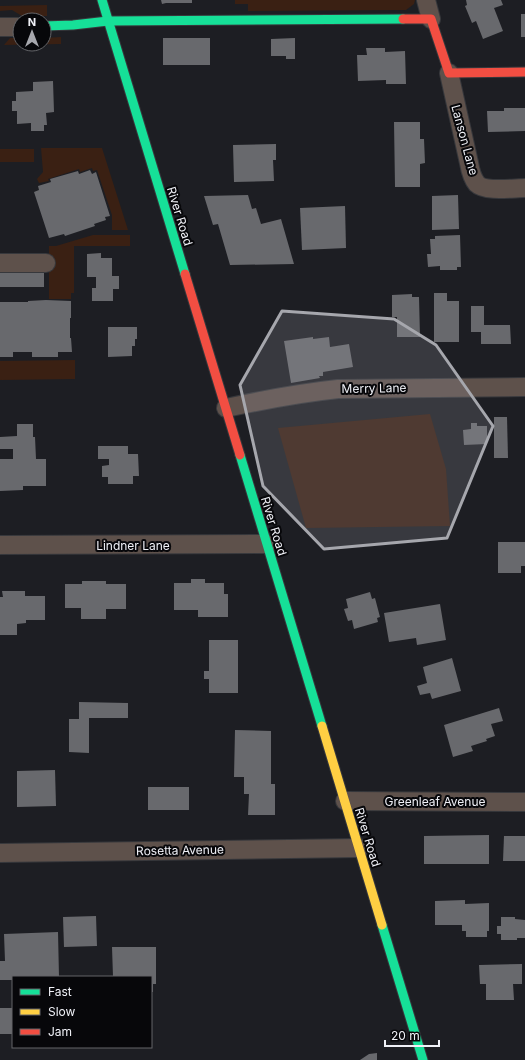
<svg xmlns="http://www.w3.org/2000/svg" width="525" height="1060" font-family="Inter,sans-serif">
	<rect width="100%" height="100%" fill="#1d1e23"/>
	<g fill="#3a2013">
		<polygon points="235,0 415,0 414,4 406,10 248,11 248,4 235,4"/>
		<polygon points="47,5 47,16 22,16 12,10 0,11 0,6"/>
		<polygon points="61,37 61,44 4,45 10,38 20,38 20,44 44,44 44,38"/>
		<polygon points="41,148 102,148 128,230 112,230 112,215 97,170 93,171 92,168 80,172 79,169 48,179 49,181 39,183 37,179 43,172"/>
		<rect x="0" y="149" width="34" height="13"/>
		<polygon points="93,235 130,235 130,246 74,246 74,293 71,293 71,299 49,299 49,246 56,246"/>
		<polygon points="75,360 75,379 0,380 0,361"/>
		<polygon points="430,414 446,469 450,526 306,528 278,428"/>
	</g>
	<g fill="#68696d">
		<polygon points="161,0 192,0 192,3 166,3 162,4"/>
		<polygon points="466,0 501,0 503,5 494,8 503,31 483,39 476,21 472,23 465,6 467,5"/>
		<rect x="521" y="14" width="4" height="23"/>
		<rect x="163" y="38" width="47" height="27"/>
		<polygon points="295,38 295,59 286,59 286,56 271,56 271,39"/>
		<polygon points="366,48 385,48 385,52 405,51 406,84 386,84 386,80 358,81 357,55 367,55"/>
		<polygon points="53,81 54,112 46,113 47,125 44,125 44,131 31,131 31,123 17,124 17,111 12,111 12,101 16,101 16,92 33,91 33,82"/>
		<polygon points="504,108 525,108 525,131 488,132 487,111 504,111"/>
		<polygon points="394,122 420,122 420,139 424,139 425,163 420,164 420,187 395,187"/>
		<polygon points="276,144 276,160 273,160 274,181 234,182 233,145"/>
		<polygon points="90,170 92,174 96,172 110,216 105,217 106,220 94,224 95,226 65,236 64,234 49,238 34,192 39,190 38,186 51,182 50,179 78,171 79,174"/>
		<polygon points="248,195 252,209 256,208 261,224 281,219 294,264 230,265 218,224 213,225 204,196"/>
		<polygon points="458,195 459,229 432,230 432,196"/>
		<polygon points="345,206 346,248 302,250 300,208"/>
		<polygon points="460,235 461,267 457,267 457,270 440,270 440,266 428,267 427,254 431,254 430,239 435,239 435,236"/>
		<polygon points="101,253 101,258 112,258 112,276 119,276 119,289 113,289 113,301 92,301 92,288 96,288 96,277 87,277 87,254"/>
		<rect x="0" y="272" width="44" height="15"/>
		<polygon points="434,293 447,293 447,301 459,301 459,342 434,342"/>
		<polygon points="412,294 412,297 419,297 420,337 397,337 397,317 392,317 392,295"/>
		<polygon points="46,300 71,301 71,318 70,318 70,338 71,338 72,352 58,352 58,357 32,357 32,352 13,352 13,357 0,357 0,302 28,302 28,301"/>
		<polygon points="471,306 484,306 484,325 510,325 511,344 481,344 481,332 471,332"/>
		<polygon points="108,327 137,327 137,339 135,339 135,346 132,346 132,356 108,357"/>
		<polygon points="313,337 313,339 329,337 330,347 349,344 353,367 323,372 323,376 319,376 320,378 291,383 284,341"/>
		<polygon points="494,417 507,417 508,458 494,458"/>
		<polygon points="471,423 477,423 477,426 487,426 487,444 464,445 463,430 471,429"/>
		<polygon points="17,424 33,424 33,437 35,437 36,459 46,459 46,486 23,486 23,490 0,491 0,459 13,459 13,449 0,449 0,437 17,436"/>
		<polygon points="98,446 128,446 128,454 138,454 139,476 133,476 133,484 108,484 108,477 102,477 102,466 109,465 109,459 98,459"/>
		<polygon points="498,542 525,542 525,566 521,566 521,573 498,573"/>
		<polygon points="191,579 205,579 205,583 224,583 224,594 228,594 228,617 198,617 198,610 174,610 174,583 191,583"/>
		<polygon points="82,581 106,581 106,584 126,584 126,609 106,609 106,619 81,619 81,608 65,608 65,584 82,584"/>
		<polygon points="2,591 25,591 25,596 45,596 45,620 26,620 26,623 17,624 17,635 0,635 0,597 3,597"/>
		<polygon points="370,592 372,599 375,598 380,617 377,618 378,622 354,629 352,620 348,621 344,609 348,608 346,599"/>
		<polygon points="440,604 446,640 417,645 416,638 389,642 384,613"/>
		<polygon points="209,640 238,640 238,693 209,693 209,679 204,679 204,671 209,671"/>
		<polygon points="452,658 461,691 432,699 430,693 420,695 417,686 427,683 423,667"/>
		<polygon points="79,702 128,703 128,718 89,718 89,753 69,752 69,719 79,719"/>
		<polygon points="499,708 503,721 491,724 495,736 486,739 487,741 471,746 473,751 453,757 444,725"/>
		<polygon points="235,730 271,731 271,784 275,784 275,815 248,815 249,794 244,794 244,777 234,777"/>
		<polygon points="55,770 56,806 17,807 17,771"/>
		<rect x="148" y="787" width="41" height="23"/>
		<polygon points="489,835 489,864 424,864 424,836"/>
		<polygon points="504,836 525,836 525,861 503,861"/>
		<polygon points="465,900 465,904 489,903 489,931 487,931 487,937 466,937 466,931 462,931 462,925 435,925 435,901"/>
		<polygon points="96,916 97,946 64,947 63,917"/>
		<polygon points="501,917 515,917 515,919 525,920 525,938 517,938 517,940 501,940 501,934 497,934 497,926 501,926"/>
		<polygon points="58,932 59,977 13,977 13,980 0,980 0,961 5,961 4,934"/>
		<polygon points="112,947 156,947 156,984 153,984 153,992 151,992 151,977 113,977"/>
		<polygon points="522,964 522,984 513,984 514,1000 486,1000 486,984 480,984 479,965"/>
		<rect x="0" y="1008" width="13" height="26"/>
		<polygon points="377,1053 377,1060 360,1060 369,1054"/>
	</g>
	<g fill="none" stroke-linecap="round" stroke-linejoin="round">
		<defs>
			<g id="street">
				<polyline points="426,0 431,19"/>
				<polyline points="0,27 20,27"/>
				<path d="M449,73L469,163C470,169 472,178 477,184C485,192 514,188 525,188"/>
				<polyline points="0,263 46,263"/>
				<path d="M226,408C263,400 300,393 338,389L525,387"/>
				<polyline points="0,545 267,544"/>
				<polyline points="345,801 525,802"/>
				<polyline points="0,853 359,848"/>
			</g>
			<g id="fast">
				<polyline points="102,0 185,274"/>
				<polyline points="44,26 73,25 108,21 403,19"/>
				<polyline points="240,455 322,726"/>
				<polyline points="382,925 423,1060"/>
			</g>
			<polyline id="slow" points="322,726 382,925"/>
			<g id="jam">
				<polyline points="403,19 431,19 449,73 525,72"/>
				<polyline points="185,274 240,455"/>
			</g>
		</defs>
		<use href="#street" stroke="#37383c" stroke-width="20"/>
		<use href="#fast" stroke="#37383c" stroke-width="11"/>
		<use href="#slow" stroke="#37383c" stroke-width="11"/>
		<use href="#jam" stroke="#37383c" stroke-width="11"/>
		<use href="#street" stroke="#5e514b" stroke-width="18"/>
		<use href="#fast" stroke="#16e098" stroke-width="9"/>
		<use href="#slow" stroke="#ffcf43" stroke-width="9"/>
		<use href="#jam" stroke="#f24e42" stroke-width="9"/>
	</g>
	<path fill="#a6a7ad" fill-opacity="0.2" stroke="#a6a7ad" stroke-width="3" stroke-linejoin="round" d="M282,311L394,319L436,345L493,426L447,538L324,549L263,486L240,385Z"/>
	<g text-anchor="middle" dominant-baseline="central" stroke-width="4" stroke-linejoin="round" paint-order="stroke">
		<g font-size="12" fill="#f0f1f7" stroke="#07070a">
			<text transform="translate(465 140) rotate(75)">Lanson Lane</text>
			<text transform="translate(180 216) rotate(73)">River Road</text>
			<text transform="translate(374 388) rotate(-1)">Merry Lane</text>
			<text transform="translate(274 526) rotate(73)">River Road</text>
			<text x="133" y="545">Lindner Lane</text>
			<text x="435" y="801">Greenleaf Avenue</text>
			<text transform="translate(368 837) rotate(73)">River Road</text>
			<text transform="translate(180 850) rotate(-1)">Rosetta Avenue</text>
		</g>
	</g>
	<rect x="12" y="976" width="140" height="72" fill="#07070a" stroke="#646569"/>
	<rect x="20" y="989" width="20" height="6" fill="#16e098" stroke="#646569"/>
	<text x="48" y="996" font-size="12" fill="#f0f1f7">Fast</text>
	<rect x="20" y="1009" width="20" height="6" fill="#ffcf43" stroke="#646569"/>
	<text x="48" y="1016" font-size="12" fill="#f0f1f7">Slow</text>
	<rect x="20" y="1029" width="20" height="6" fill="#f24e42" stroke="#646569"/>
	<text x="48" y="1036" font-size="12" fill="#f0f1f7">Jam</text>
	<g transform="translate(32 32)"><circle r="19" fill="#07070a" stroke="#646569"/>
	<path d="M0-3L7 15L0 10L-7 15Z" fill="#a6a7ad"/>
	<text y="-6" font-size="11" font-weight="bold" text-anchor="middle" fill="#f0f1f7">N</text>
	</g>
	<path d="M385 1040v6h54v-6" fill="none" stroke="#f0f1f7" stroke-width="2"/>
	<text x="391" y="1040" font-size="12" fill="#f0f1f7" stroke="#07070a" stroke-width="3" paint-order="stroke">20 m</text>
</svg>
